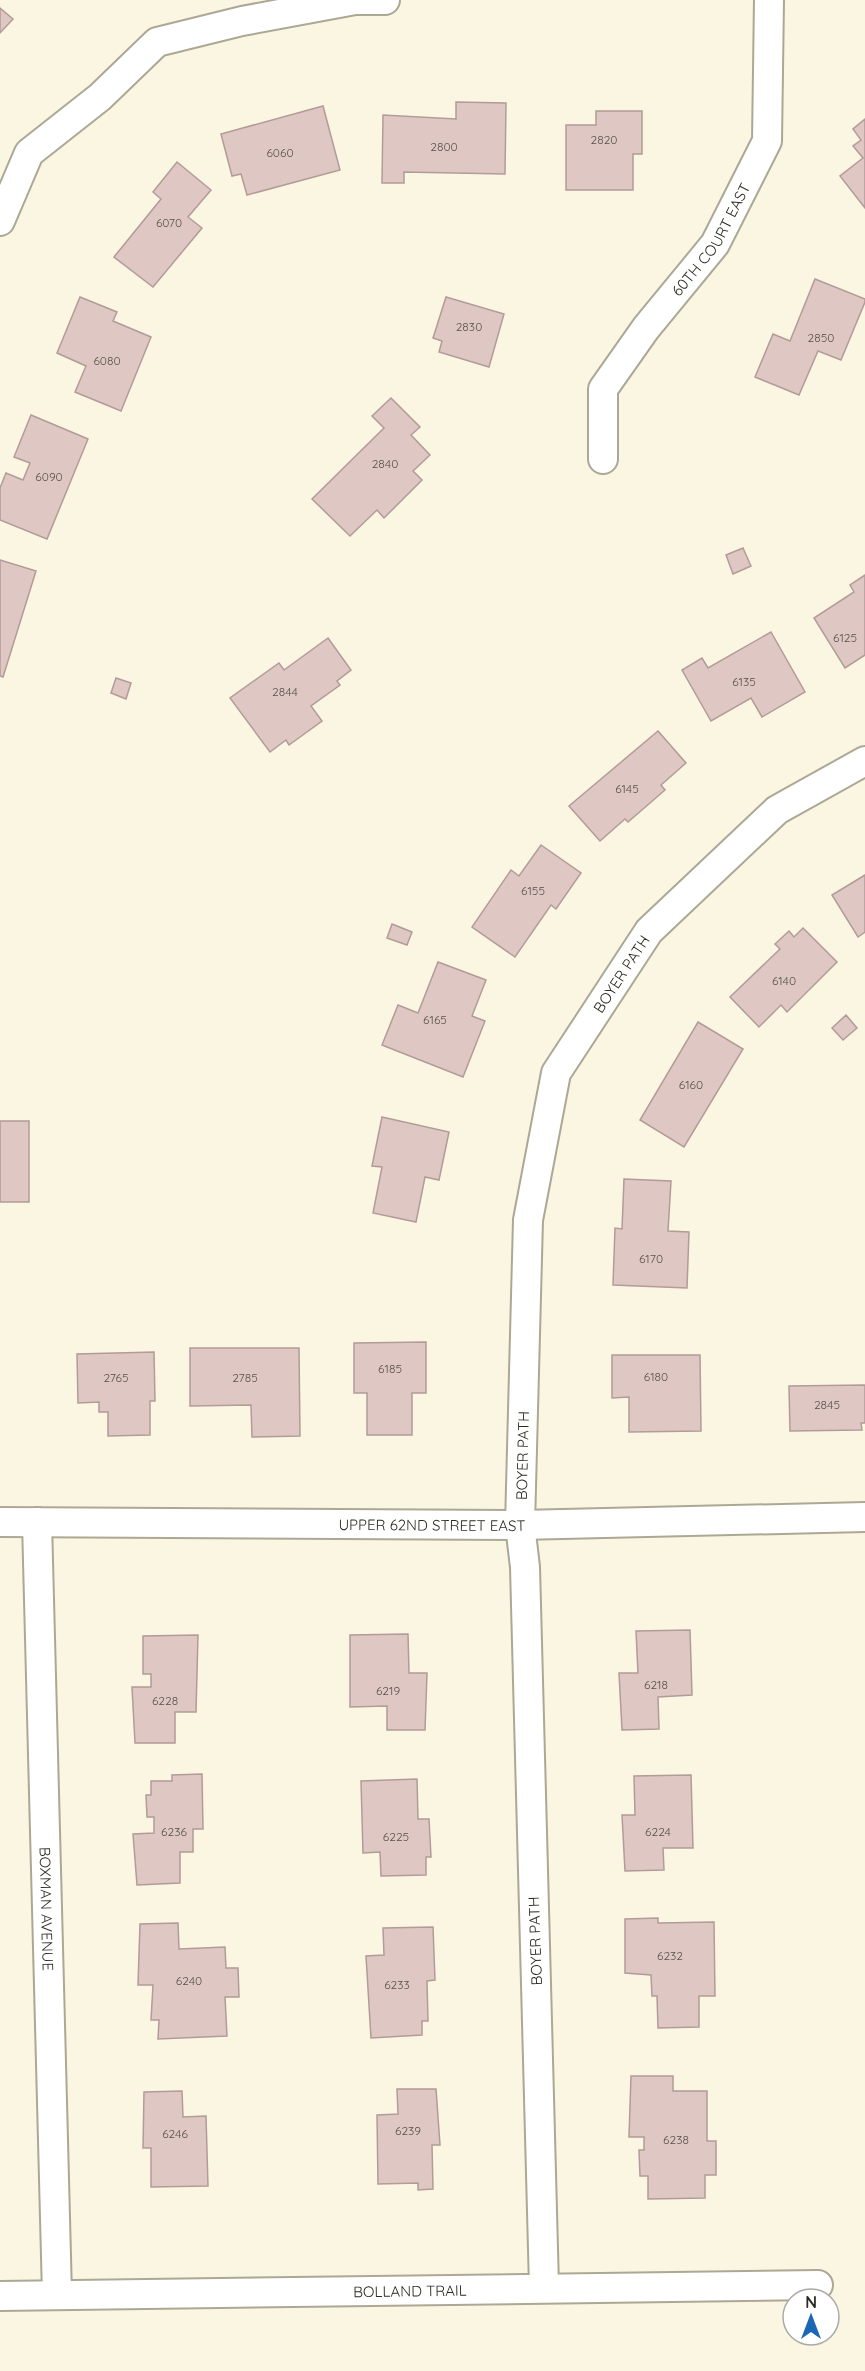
<svg xmlns="http://www.w3.org/2000/svg" width="865" height="2371" font-family="Quicksand,sans-serif">
	<rect width="100%" height="100%" fill="#faf6e1"/>
	<g fill="#dfc7c4" stroke="#b29b98" stroke-width="1.5">
		<polygon points="0,8 13,19 0,33"/>
		<polygon points="456,102 506,103 505,174 404,172 404,183 382,183 383,115 456,119"/>
		<polygon points="323,106 340,170 247,195 241,174 232,176 221,134"/>
		<polygon points="596,111 642,111 642,154 633,154 633,190 566,190 566,125 596,125"/>
		<polygon points="865,119 865,208 840,176 863,158 853,146 861,140 853,129"/>
		<polygon points="177,162 211,190 188,217 202,228 153,287 114,257 161,199 153,192"/>
		<polygon points="815,279 865,299 865,302 841,360 818,351 799,395 755,377 773,334 790,341"/>
		<polygon points="80,297 117,312 113,321 151,337 121,411 75,392 86,366 57,353"/>
		<polygon points="446,297 504,314 489,367 439,352 442,341 433,338"/>
		<polygon points="391,398 420,427 411,435 430,455 413,471 422,480 384,518 377,510 350,536 312,499 384,428 372,416"/>
		<polygon points="31,415 88,439 47,539 0,520 0,488 6,473 23,480 30,463 14,457"/>
		<polygon points="743,548 751,566 733,574 726,555"/>
		<polygon points="0,560 36,571 3,677 0,676"/>
		<polygon points="865,575 865,655 845,668 814,618 854,592 850,585"/>
		<polygon points="771,632 805,692 762,717 751,698 711,721 682,670 702,658 708,668"/>
		<polygon points="328,638 351,670 337,681 340,685 311,706 322,721 289,745 286,740 270,752 230,698 279,663 284,670"/>
		<polygon points="116,678 131,683 126,699 111,693"/>
		<polygon points="658,731 686,763 661,785 665,790 628,822 625,819 600,841 569,806"/>
		<polygon points="541,845 581,873 556,909 551,905 515,957 472,927 511,870 519,876"/>
		<polygon points="865,875 865,932 858,937 832,895"/>
		<polygon points="392,924 412,932 407,945 387,938"/>
		<polygon points="803,928 837,962 787,1012 781,1005 759,1027 730,997 780,949 775,944 789,931 794,937"/>
		<polygon points="438,962 486,980 472,1016 485,1021 463,1077 382,1045 398,1005 418,1013"/>
		<polygon points="846,1015 857,1028 843,1040 832,1028"/>
		<polygon points="698,1022 743,1049 684,1147 640,1120"/>
		<polygon points="382,1117 449,1132 439,1180 425,1177 416,1222 373,1213 382,1167 372,1166"/>
		<rect x="0" y="1121" width="29" height="81"/>
		<polygon points="624,1179 671,1181 668,1231 689,1232 687,1288 613,1285 615,1228 622,1229"/>
		<polygon points="426,1342 426,1393 412,1393 412,1435 367,1435 367,1393 354,1393 354,1343"/>
		<polygon points="190,1348 299,1348 300,1436 252,1437 251,1405 190,1406"/>
		<polygon points="154,1352 155,1401 150,1401 150,1435 108,1436 108,1412 99,1412 99,1402 78,1403 77,1354"/>
		<polygon points="612,1355 700,1355 701,1431 629,1432 629,1397 612,1398"/>
		<polygon points="865,1385 865,1423 861,1423 862,1430 790,1431 789,1386"/>
		<polygon points="690,1630 692,1695 658,1697 659,1729 622,1730 619,1673 638,1673 636,1631"/>
		<polygon points="408,1634 409,1673 427,1673 425,1730 387,1730 387,1706 350,1707 350,1635"/>
		<polygon points="198,1635 196,1712 175,1712 175,1743 135,1743 132,1687 151,1687 151,1674 143,1674 143,1636"/>
		<polygon points="202,1774 203,1829 193,1829 193,1852 180,1852 180,1883 137,1885 133,1834 154,1833 154,1817 147,1817 146,1795 151,1795 151,1781 172,1781 172,1775"/>
		<polygon points="691,1775 693,1848 663,1848 664,1870 625,1871 622,1815 635,1815 634,1776"/>
		<polygon points="417,1779 418,1819 429,1819 431,1857 426,1857 426,1875 381,1876 380,1852 363,1853 361,1781"/>
		<polygon points="658,1918 658,1923 714,1922 715,1996 699,1996 699,2027 658,2028 657,1996 652,1996 651,1975 625,1973 625,1919"/>
		<polygon points="178,1923 179,1949 225,1947 226,1968 238,1968 239,1997 225,1997 227,2036 158,2039 159,2020 151,2020 153,1985 138,1985 140,1924"/>
		<polygon points="433,1927 435,1980 427,1981 428,2021 422,2021 422,2035 371,2038 366,1956 384,1955 383,1928"/>
		<polygon points="631,2076 673,2076 673,2091 707,2091 707,2141 716,2141 716,2175 705,2175 705,2198 648,2199 648,2176 640,2176 639,2150 644,2150 644,2137 629,2137"/>
		<polygon points="397,2089 436,2089 440,2145 432,2145 433,2189 418,2190 418,2183 378,2184 377,2115 398,2114"/>
		<polygon points="182,2091 183,2117 206,2116 208,2186 151,2187 151,2148 143,2148 144,2092"/>
	</g>
	<g fill="none" stroke-linecap="round" stroke-linejoin="round">
		<defs>
			<g id="minor">
				<polyline points="0,221 29,153 100,97 157,42 242,21 355,0 385,0"/>
				<path id="s1" d="M603,459V389L646,328L715,244L767,141L769,0"/>
				<path id="s2" d="M0,1522L520,1525L865,1517"/>
				<path id="s3" d="M37,1522L57,2295"/>
				<path id="s4" d="M544,2287L525,1567L520,1525L528,1220L556,1073L649,931L777,810L865,761"/>
				<path id="s5" d="M0,2296L818,2285"/>
			</g>
		</defs>
		<use href="#minor" stroke="#aca895" stroke-width="32"/>
		<use href="#minor" stroke="#fff" stroke-width="28"/>
	</g>
	<g text-anchor="middle" dominant-baseline="central" stroke-width="6" stroke-linejoin="round" paint-order="stroke">
		<g font-size="12" fill="#58514a">
			<text x="604" y="139">2820</text>
			<text x="444" y="146">2800</text>
			<text x="280" y="152">6060</text>
			<text x="169" y="222">6070</text>
			<text x="469" y="326">2830</text>
			<text x="821" y="337">2850</text>
			<text x="107" y="360">6080</text>
			<text x="385" y="463">2840</text>
			<text x="49" y="476">6090</text>
			<text x="845" y="637">6125</text>
			<text x="744" y="681">6135</text>
			<text x="285" y="691">2844</text>
			<text x="627" y="788">6145</text>
			<text x="533" y="890">6155</text>
			<text x="784" y="980">6140</text>
			<text x="435" y="1019">6165</text>
			<text x="691" y="1084">6160</text>
			<text x="651" y="1258">6170</text>
			<text x="390" y="1368">6185</text>
			<text x="656" y="1376">6180</text>
			<text x="116" y="1377">2765</text>
			<text x="245" y="1377">2785</text>
			<text x="827" y="1404">2845</text>
			<text x="656" y="1684">6218</text>
			<text x="388" y="1690">6219</text>
			<text x="165" y="1700">6228</text>
			<text x="174" y="1831">6236</text>
			<text x="658" y="1831">6224</text>
			<text x="396" y="1836">6225</text>
			<text x="670" y="1955">6232</text>
			<text x="189" y="1980">6240</text>
			<text x="397" y="1984">6233</text>
			<text x="408" y="2130">6239</text>
			<text x="175" y="2133">6246</text>
			<text x="676" y="2139">6238</text>
		</g>
		<g font-size="15" fill="#2b2a22" stroke="#fff">
			<text stroke="none"><textPath href="#s1" startOffset="255">60TH COURT EAST</textPath></text>
			<text stroke="none"><textPath href="#s4" startOffset="1336">BOYER PATH</textPath></text>
			<text stroke="none"><textPath href="#s4" startOffset="832">BOYER PATH</textPath></text>
			<text stroke="none"><textPath href="#s2" startOffset="432">UPPER 62ND STREET EAST</textPath></text>
			<text stroke="none"><textPath href="#s3" startOffset="387">BOXMAN AVENUE</textPath></text>
			<text transform="translate(535 1941) rotate(-92)">BOYER PATH</text>
			<text stroke="none"><textPath href="#s5" startOffset="410">BOLLAND TRAIL</textPath></text>
		</g>
	</g>
	<g transform="translate(811 2317)"><circle r="28" fill="#ffffff" stroke="#aaaaa7" stroke-width="1.5"/>
	<path d="M0-4.5L10 22L0 15L-10 22Z" fill="#1c66b6"/>
	<text y="-9" font-size="16" font-weight="bold" text-anchor="middle" fill="#2b2a22">N</text>
	</g>
</svg>
